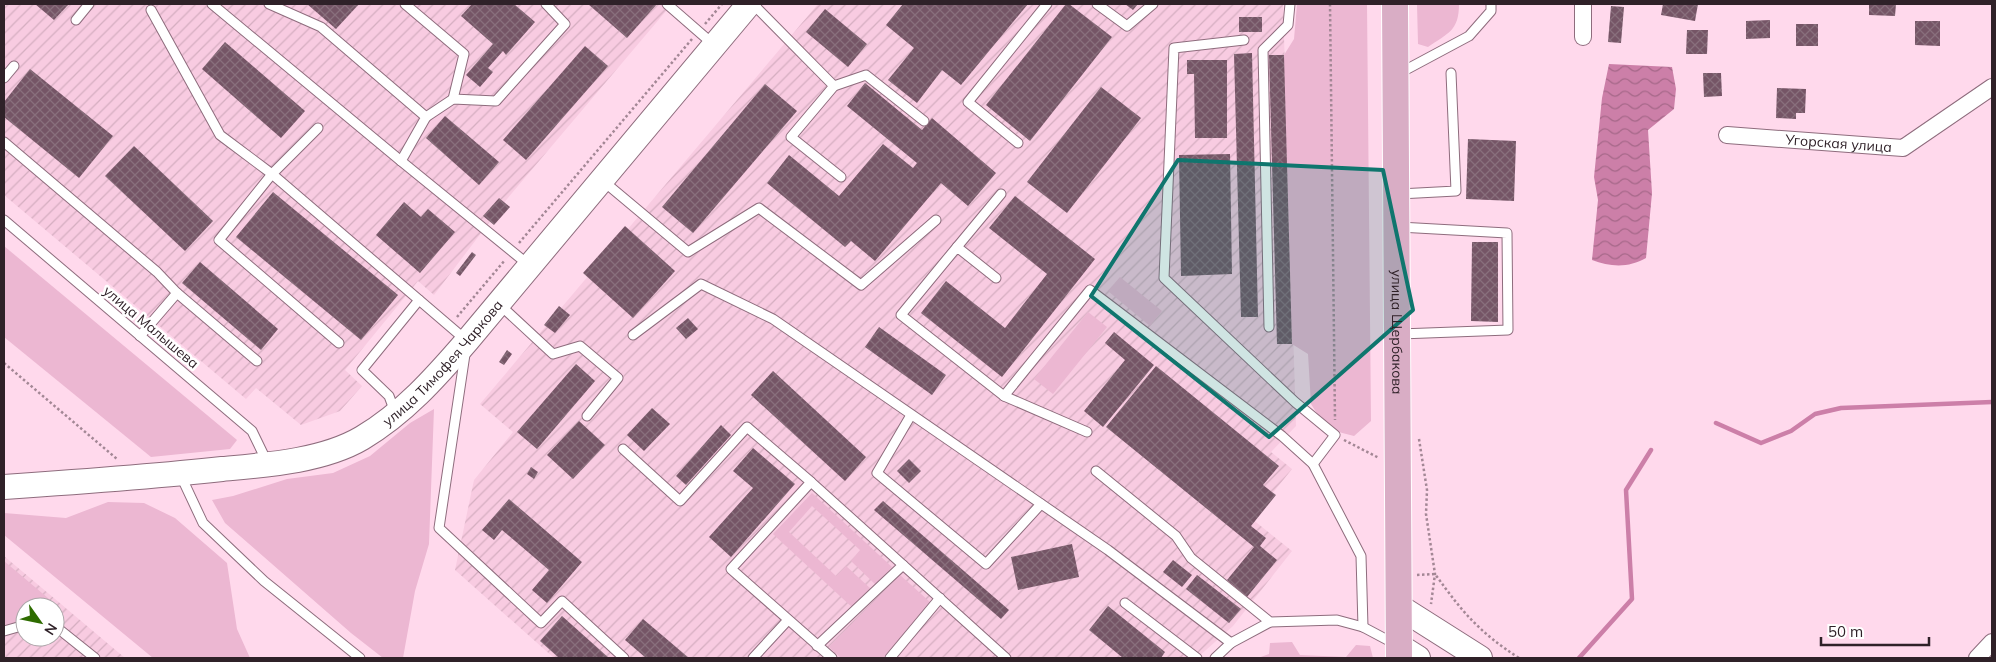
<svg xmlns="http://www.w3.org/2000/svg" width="1996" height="662" font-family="Mulish,sans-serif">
	<defs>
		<pattern id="industrial-furrows" width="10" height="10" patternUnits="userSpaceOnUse" patternTransform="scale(1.25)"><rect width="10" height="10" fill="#f8cbe1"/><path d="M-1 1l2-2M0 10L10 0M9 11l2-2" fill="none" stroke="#d5aec1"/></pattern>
		<pattern id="water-waves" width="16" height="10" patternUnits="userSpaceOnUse" patternTransform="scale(1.25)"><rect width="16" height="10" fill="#cc7fa8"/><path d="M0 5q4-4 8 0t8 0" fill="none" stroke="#a66889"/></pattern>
		<pattern id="building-cross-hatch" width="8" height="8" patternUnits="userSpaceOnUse" patternTransform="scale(1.25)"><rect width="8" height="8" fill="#755566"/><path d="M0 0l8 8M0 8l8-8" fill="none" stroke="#886f7c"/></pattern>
	</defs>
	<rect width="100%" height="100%" fill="#ffd9ec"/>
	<g fill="url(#industrial-furrows)" fill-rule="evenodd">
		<polygon points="4,4 672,4 507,199 434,295 418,281 345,370 362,386 340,411 301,425 256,388 246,399 4,195"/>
		<polygon points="818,4 1283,4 1296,426 1271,452 1292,469 1252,519 1292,551 1233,626 1197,658 554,658 455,570 474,480 513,432 480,404"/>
		<path d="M4,556L125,658H4ZM25,607H55V637H25Z"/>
	</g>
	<g fill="#ecb7d2">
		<polygon points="1297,4 1367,4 1371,421 1354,436 1327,429 1311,404 1308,354 1292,344 1284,55 1294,39"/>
		<path d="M1417,4H1459C1459,31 1448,33 1428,47L1418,44Z"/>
		<polygon points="4,246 237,440 230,449 151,457 4,337"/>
		<polygon points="1120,277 1162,311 1150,326 1108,291"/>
		<polygon points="1088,312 1107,327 1053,394 1034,379"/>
		<polygon points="434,409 429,544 415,591 403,658 383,658 351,633 225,523 212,500 233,496 287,479 333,473 370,456 410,423"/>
		<polygon points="812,493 892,567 876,585 851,561 860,550 812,506 789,532 836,576 846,566 871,589 854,609 773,534"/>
		<polygon points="108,502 144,503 175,518 227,563 237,629 250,658 153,658 4,535 4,513 66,518"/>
		<polygon points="4,561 55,604 53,607 25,607 25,620 4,625"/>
		<polygon points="900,575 930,602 883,658 841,658 829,647"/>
		<polygon points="1292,642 1300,655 1346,657 1356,645 1370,646 1373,658 1258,658 1269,654 1270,643"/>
	</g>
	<path fill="url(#water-waves)" d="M1609,64L1672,67L1676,89L1674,109L1648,130L1652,193L1646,258C1629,268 1610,267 1592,260L1598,200L1594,177L1602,98Z"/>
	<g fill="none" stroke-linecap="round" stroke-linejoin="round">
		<g stroke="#cc7fa8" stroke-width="4.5">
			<polyline points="1716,423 1761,443 1791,431 1815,414 1841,408 1992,402"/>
			<polyline points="1579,658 1632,599 1626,490 1651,450"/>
		</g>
	</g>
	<g fill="url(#building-cross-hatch)">
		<polygon points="35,4 69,4 54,20"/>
		<polygon points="307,4 359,4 336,29"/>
		<polygon points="472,4 514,4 535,22 506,55 503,51 488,68 493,72 480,87 466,75 493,44 461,16"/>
		<polygon points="588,4 657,4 627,38"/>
		<polygon points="903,4 1028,4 961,85 942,70 917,103 888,80 914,48 886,25"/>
		<polygon points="1066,4 1069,4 1112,37 1030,141 986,105"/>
		<polygon points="1125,4 1138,4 1133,10"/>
		<polygon points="1663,4 1698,4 1695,21 1661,15"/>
		<polygon points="1869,4 1896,4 1895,16 1869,15"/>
		<polygon points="1611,6 1624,7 1621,43 1608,42"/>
		<polygon points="825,9 867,44 848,67 806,32"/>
		<rect x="1239" y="17" width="23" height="15"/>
		<polygon points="1770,20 1770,38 1746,39 1746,21"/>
		<polygon points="1915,21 1940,21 1940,46 1915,45"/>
		<rect x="1796" y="24" width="22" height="22"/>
		<polygon points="1687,30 1708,30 1707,54 1686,54"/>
		<polygon points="225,42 305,111 281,138 202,69"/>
		<polygon points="585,46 608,66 526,160 503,140"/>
		<polygon points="1252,53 1258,317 1241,317 1234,54"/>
		<polygon points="1269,55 1284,55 1292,344 1277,344"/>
		<polygon points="1187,60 1227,60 1227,138 1195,138 1194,74 1187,74"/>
		<polygon points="30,69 113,136 79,178 4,117 4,102"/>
		<polygon points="1703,73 1721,73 1722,96 1704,97"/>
		<polygon points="865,83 922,130 932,118 996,173 968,206 941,183 875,261 851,241 845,247 767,183 789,155 839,196 883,144 913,168 917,163 847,106"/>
		<polygon points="765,84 797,111 693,233 662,207"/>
		<polygon points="1101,87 1141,118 1067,213 1027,182"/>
		<polygon points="1777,88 1806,89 1805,113 1796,113 1796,119 1776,118"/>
		<polygon points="445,116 499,162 479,185 426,138"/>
		<polygon points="1468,139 1516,141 1514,201 1466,199"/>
		<polygon points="134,146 213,221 185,251 105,176"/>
		<polygon points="1230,154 1232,274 1181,276 1179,155"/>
		<polygon points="273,192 398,295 361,340 236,237"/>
		<polygon points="1015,196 1095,259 1002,377 921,313 946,281 1005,328 1047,274 989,228"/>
		<polygon points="499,198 510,207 494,225 483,216"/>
		<polygon points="404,202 421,217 428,209 455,232 420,273 376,235"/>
		<polygon points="625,226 675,271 633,318 583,273"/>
		<polygon points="1472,242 1498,242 1498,322 1471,321"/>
		<polygon points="472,252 476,255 460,276 456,273"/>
		<polygon points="200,262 278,329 261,350 182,283"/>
		<polygon points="559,306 570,315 555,333 544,325"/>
		<polygon points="688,318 698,329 686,339 676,328"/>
		<polygon points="879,327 946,375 932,395 865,347"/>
		<polygon points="1114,332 1154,365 1103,427 1084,411 1125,360 1105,343"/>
		<polygon points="507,350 512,354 504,365 499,362"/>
		<polygon points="576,364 595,381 537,449 517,432"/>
		<polygon points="1156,366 1279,466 1263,485 1276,495 1251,526 1266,538 1260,546 1277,560 1247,597 1227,580 1254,547 1106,427"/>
		<polygon points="773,371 866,457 845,481 751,395"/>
		<polygon points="652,408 670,424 644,451 627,435"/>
		<polygon points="579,421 605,445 573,479 547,455"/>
		<polygon points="721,425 731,435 686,485 676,476"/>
		<polygon points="753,448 795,484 731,557 709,537 753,488 733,471"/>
		<polygon points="909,459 921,471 909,483 897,471"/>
		<polygon points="531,467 538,472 534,479 527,474"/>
		<polygon points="509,499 582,562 547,603 532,590 549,570 502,530 494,540 482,530"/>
		<polygon points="883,501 1009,610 1001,619 874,510"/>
		<polygon points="1072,544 1079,577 1018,590 1011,557"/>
		<polygon points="1173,560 1192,575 1182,587 1163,572"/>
		<polygon points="1197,575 1241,609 1229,623 1186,589"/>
		<polygon points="1108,606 1165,652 1161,658 1123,658 1089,630"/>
		<polygon points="562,616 609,658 559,658 540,641"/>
		<polygon points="643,619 689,658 646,658 625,640"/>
	</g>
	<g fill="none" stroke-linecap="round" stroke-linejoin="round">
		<defs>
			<g id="lane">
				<polyline points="212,4 401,161"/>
				<polyline points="269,4 321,27 426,117 401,161 530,266"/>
				<polyline points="405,4 464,54 453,99"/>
				<polyline points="667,4 714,45"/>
				<polyline points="753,4 834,86 791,137 841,177"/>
				<polyline points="1097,4 1127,26 1153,4"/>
				<polyline points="151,10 220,135 272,174 467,341 439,528 541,623 562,601 624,658"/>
				<polyline points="76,20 89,4"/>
				<polyline points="1244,40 1174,48 1164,278 1295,402 1335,435 1313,464"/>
				<polyline points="1398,74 1469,36 1491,11 1491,4"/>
				<polyline points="4,78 14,66"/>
				<polyline points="834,86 866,75 924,121"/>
				<polyline points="426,117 453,99 496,101 565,24 546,4"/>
				<polyline points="318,128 272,174 219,240 339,343"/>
				<polyline points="4,142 157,272 177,293 140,336"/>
				<polyline points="1018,143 968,102 1047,4"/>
				<polyline points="602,180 688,252 759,208 861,285 936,220"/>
				<polyline points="1399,194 1456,191 1451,73"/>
				<polyline points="4,220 252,431 268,464"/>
				<polyline points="1399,227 1507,233 1508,330 1400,334"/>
				<polyline points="957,247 1001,194"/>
				<polyline points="996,278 957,247 901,315 1004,396 1090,290 1282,436 1313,464 1361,556 1363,627"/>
				<polyline points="177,293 257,361"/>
				<polyline points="499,304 553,354 580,346 618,378 587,416"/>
				<polyline points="1269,327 1263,50 1288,25 1290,4"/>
				<polyline points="633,335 701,284 773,319 1108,550 1231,643"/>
				<polyline points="1004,396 1087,432"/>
				<polyline points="395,412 389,396 362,370 419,300"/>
				<polyline points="911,415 877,473 986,564 1041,504"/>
				<polyline points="623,449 680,501 747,427 811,482 1006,658"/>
				<polyline points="1096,471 1176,536 1191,558 1270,622 1337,620 1363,627 1395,644"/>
				<polyline points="180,474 203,523 264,581 360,658"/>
				<polyline points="811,482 731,569 832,658"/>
				<polyline points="1125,603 1197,658"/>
				<polyline points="55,626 95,658"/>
				<polyline points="4,631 25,625"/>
				<polyline points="817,646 903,565"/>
				<polyline points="753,658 788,620"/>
				<polyline points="890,658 940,598"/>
				<polyline points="1215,658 1231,643 1270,622"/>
			</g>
			<g id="street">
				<polyline points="1583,4 1583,37"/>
				<path id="s1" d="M1727,135L1903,148L1992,87"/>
				<polyline points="1977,658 1992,642"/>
			</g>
			<g id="secondary">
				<path id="s2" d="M4,487C77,482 150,477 222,469C266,465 323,461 362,438C404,413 435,378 467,341L749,4"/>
				<polyline points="1398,606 1480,658"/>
				<polyline points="1399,646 1418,658"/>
			</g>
			<g id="primary">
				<path id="s3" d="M1395,4L1399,658"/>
			</g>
		</defs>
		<use href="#lane" stroke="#8e6c7d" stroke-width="11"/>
		<use href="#street" stroke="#8e6c7d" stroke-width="18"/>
		<use href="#secondary" stroke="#8e6c7d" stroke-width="26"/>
		<use href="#primary" stroke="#fff" stroke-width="28"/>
		<g stroke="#a38795" stroke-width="2.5" stroke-dasharray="2.5 2.5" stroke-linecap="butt">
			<polyline points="1330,4 1335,420"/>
			<polyline points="705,24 722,4"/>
			<polyline points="519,243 692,39"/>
			<polyline points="457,317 505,260"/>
			<polyline points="4,363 117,459"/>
			<polyline points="1419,439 1427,490 1426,514 1435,574 1431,604"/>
			<polyline points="1344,440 1379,458"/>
			<path d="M1417,575L1435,574C1463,613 1479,632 1519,658"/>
		</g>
		<use href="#lane" stroke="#fff" stroke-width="9"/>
		<use href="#street" stroke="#fff" stroke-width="16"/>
		<use href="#secondary" stroke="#fff" stroke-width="24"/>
		<use href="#primary" stroke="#d9adc5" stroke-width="26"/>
	</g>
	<path fill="#0f766e" fill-opacity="0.2" stroke="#0f766e" stroke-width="4" stroke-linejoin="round" d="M1178,160L1383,170L1413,310L1269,437L1091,296Z"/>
	<g text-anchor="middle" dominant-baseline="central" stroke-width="5" stroke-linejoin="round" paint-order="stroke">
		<g font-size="14" fill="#2f2128" stroke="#fff">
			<text stroke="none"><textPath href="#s1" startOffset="112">Угорская улица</textPath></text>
			<text transform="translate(151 327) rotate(40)">улица Малышева</text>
			<text stroke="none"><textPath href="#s3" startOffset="328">улица Щербакова</textPath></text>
			<text stroke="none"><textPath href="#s2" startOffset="474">улица Тимофея Чаркова</textPath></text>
		</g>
	</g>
	<rect width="1996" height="662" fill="none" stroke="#2f2128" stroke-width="10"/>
	<g transform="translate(40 622) rotate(123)"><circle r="24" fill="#ffffff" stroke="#aca6a9"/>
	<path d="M0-4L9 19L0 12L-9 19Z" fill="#2e6c00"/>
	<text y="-8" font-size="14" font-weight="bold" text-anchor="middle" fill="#2f2128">N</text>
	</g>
	<path d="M1821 637v8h108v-8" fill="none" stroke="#2f2128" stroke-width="2.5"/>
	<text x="1828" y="637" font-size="15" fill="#2f2128" stroke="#ffffff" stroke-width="4" paint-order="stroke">50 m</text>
</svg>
